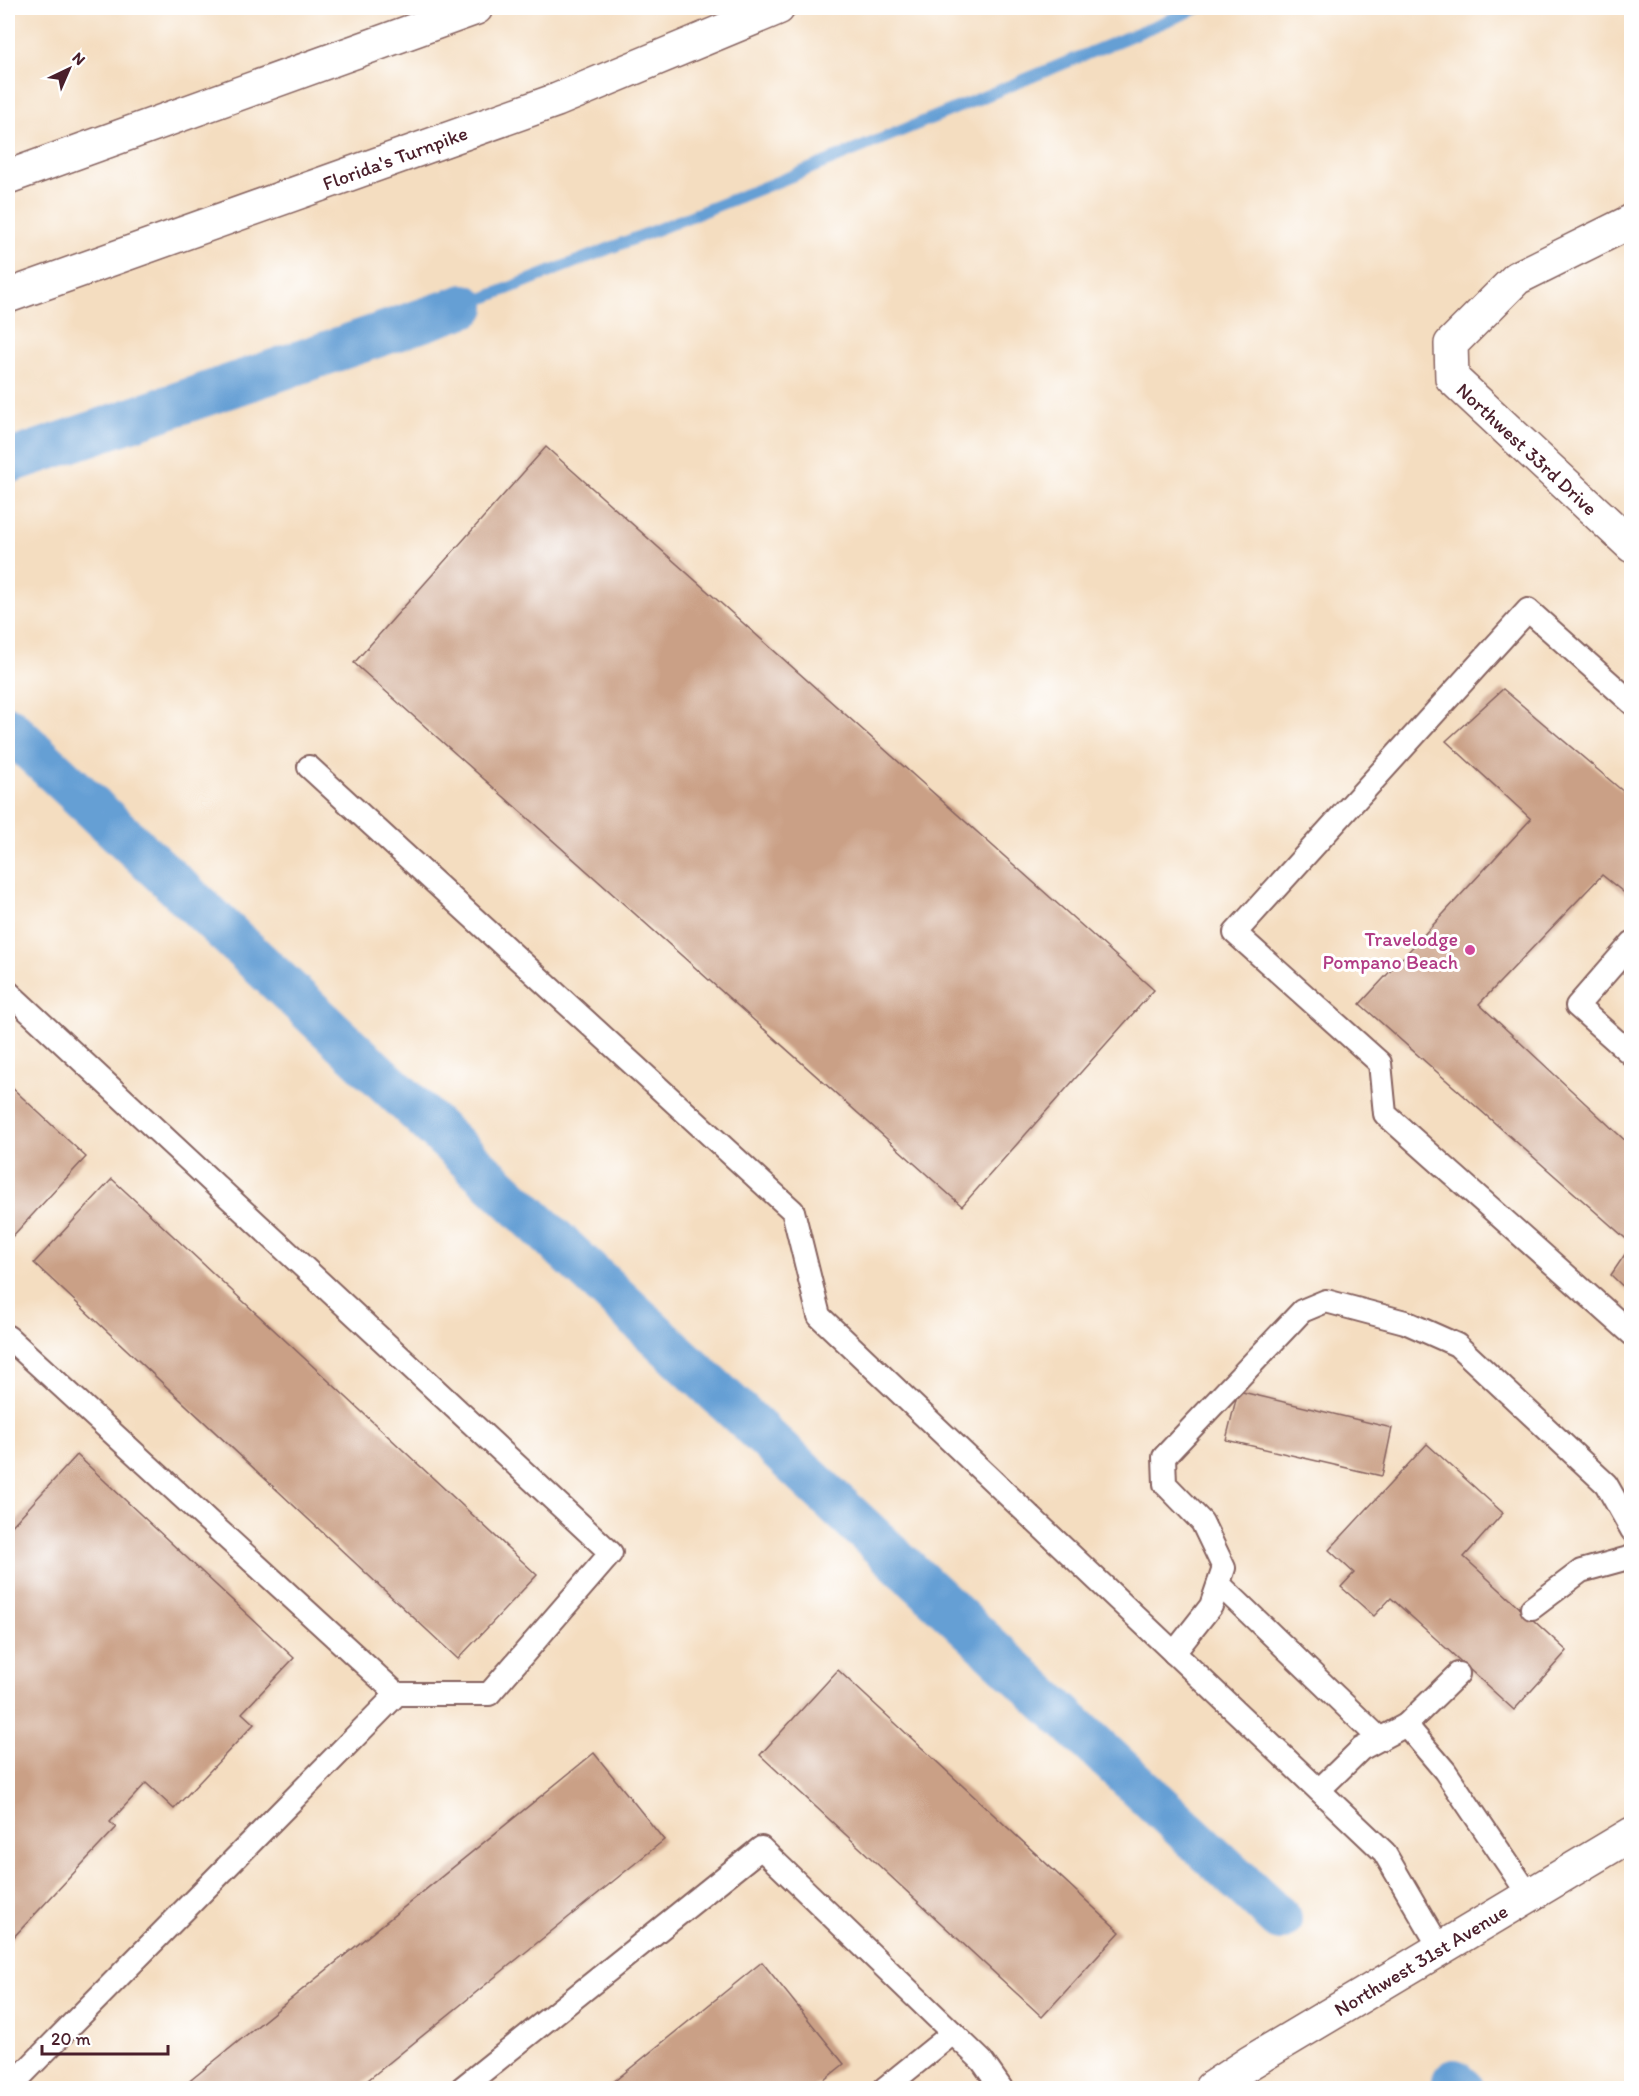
<svg xmlns="http://www.w3.org/2000/svg" width="1639" height="2096" font-family="Itim,sans-serif">
	<rect width="100%" height="100%" fill="#fff"/>
	<filter id="ink" filterUnits="userSpaceOnUse"><feTurbulence type="fractalNoise" baseFrequency=".0167" numOctaves="2"/><feDisplacementMap in="SourceGraphic" scale="12" xChannelSelector="R" yChannelSelector="G"/><feConvolveMatrix kernelMatrix="1 2 1 2 8 2 1 2 1" color-interpolation-filters="sRGB"/></filter>
	<filter id="wash" filterUnits="userSpaceOnUse"><feTurbulence type="fractalNoise" baseFrequency=".008" numOctaves="4" result="noise"/><feDisplacementMap in="SourceGraphic" scale="24" xChannelSelector="R" yChannelSelector="G"/><feGaussianBlur stdDeviation="1.35" result="paint"/><feColorMatrix in="noise" values="0 0 0 0 0 0 0 0 0 0 0 0 0 0 0 0 0 1.4 0 .05"/><feComposite in="paint" operator="in"/></filter>
	<g filter="url(#wash)">
		<rect width="100%" height="100%" fill="#f4ddc0"/>
		<g fill="none" stroke-linecap="round" stroke-linejoin="round">
			<polyline stroke="#659fd4" stroke-width="12" points="464,306 792,176 1198,8"/>
			<g stroke="#659fd4" stroke-width="44">
				<polyline points="8,462 464,306"/>
				<polyline points="8,728 1280,1919"/>
				<polyline points="1454,2081 1462,2088"/>
			</g>
		</g>
		<g id="blocks">
			<g fill="#caa086">
				<polygon points="546,447 1154,990 962,1206 354,663"/>
				<polygon points="1503,689 1632,799 1632,890 1627,895 1602,875 1479,1004 1632,1147 1632,1244 1360,1004 1531,819 1446,741"/>
				<polygon points="8,1084 86,1157 9,1240 8,1238"/>
				<polygon points="112,1179 537,1575 458,1659 34,1263"/>
				<polygon points="1632,1244 1632,1295 1611,1275"/>
				<polygon points="1238,1391 1392,1428 1382,1476 1226,1440"/>
				<polygon points="1427,1444 1503,1513 1464,1557 1567,1651 1514,1710 1391,1598 1374,1616 1341,1587 1354,1573 1329,1550"/>
				<polygon points="77,1455 294,1658 242,1713 254,1724 174,1809 146,1783 110,1822 116,1828 8,1943 8,1530"/>
				<polygon points="838,1670 1120,1932 1042,2017 760,1755"/>
				<polygon points="594,1753 664,1840 358,2088 181,2088"/>
				<polygon points="762,1962 844,2064 814,2088 606,2088"/>
			</g>
		</g>
	</g>
	<g filter="url(#ink)">
		<use href="#blocks" fill-opacity="0" stroke="#86625f" stroke-width="1.5"/>
		<g fill="none" stroke-linecap="round" stroke-linejoin="round">
			<defs>
				<g id="service">
					<polyline points="1632,703 1528,610 1235,933 1380,1063 1385,1114 1632,1334"/>
					<polyline points="309,767 793,1211 819,1316 1384,1852 1440,1948"/>
					<polyline points="1632,943 1577,1006 1632,1055"/>
					<polyline points="8,992 611,1553 489,1694 397,1694 19,2078"/>
					<polyline points="8,1337 397,1694"/>
					<polyline points="1219,1584 1380,1739"/>
					<polyline points="1532,1608 1581,1571 1632,1557"/>
					<polyline points="1174,1653 1211,1606 1224,1568 1202,1522 1165,1484 1164,1457 1302,1311 1326,1301 1405,1322 1457,1345 1606,1484 1632,1530"/>
					<polyline points="1406,1725 1458,1674"/>
					<polyline points="1319,1790 1361,1749 1406,1725 1445,1771 1529,1895"/>
					<polyline points="462,2088 761,1848 982,2061 1001,2088"/>
					<polyline points="885,2088 953,2033"/>
				</g>
				<polyline id="minor" points="1632,221 1517,278 1451,344 1452,378 1632,546"/>
				<polyline id="primary" points="1211,2088 1249,2063 1632,1834"/>
				<g id="motorway">
					<polyline points="8,177 476,8"/>
					<polyline points="8,296 557,100 778,8"/>
				</g>
			</defs>
			<use href="#service" stroke="#86625f" stroke-width="26"/>
			<use href="#minor" stroke="#86625f" stroke-width="36"/>
			<use href="#primary" stroke="#86625f" stroke-width="36"/>
			<use href="#motorway" stroke="#86625f" stroke-width="36"/>
			<use href="#service" stroke="#fff" stroke-width="22"/>
			<use href="#minor" stroke="#fff" stroke-width="33"/>
			<use href="#primary" stroke="#fff" stroke-width="33"/>
			<use href="#motorway" stroke="#fff" stroke-width="33"/>
		</g>
	</g>
	<circle fill="#d1479c" stroke="#fff" stroke-width="2" cx="1470" cy="950" r="6"/>
	<g text-anchor="middle" dominant-baseline="central" stroke-width="6" stroke-linejoin="round" paint-order="stroke">
		<g font-size="20" fill="#4a1f2b" stroke="#fff">
			<text transform="translate(395 158) rotate(-20)">Florida's Turnpike</text>
			<text transform="translate(1527 449) rotate(43)">Northwest 33rd Drive</text>
			<text transform="translate(1421 1960) rotate(-31)">Northwest 31st Avenue</text>
		</g>
		<g font-size="20" fill="#b23c85" stroke="#fff" text-anchor="end">
			<text x="1458" y="939">Travelodge<tspan x="1458" dy="23">Pompano Beach</tspan></text>
		</g>
	</g>
	<rect width="1639" height="2096" fill="none" stroke="#fff" stroke-width="30"/>
	<g transform="translate(69 69) rotate(44)" stroke="#ffffff" stroke-width="4.5" paint-order="stroke">
	<path d="M0-4.5L10 22L0 15L-10 22Z" fill="#4a1f2b"/>
	<text y="-9" font-size="16" font-weight="bold" text-anchor="middle" fill="#4a1f2b">N</text>
	</g>
	<path d="M42 2045v9h126v-9" fill="none" stroke="#4a1f2b" stroke-width="3"/>
	<text x="51" y="2045" font-size="18" fill="#4a1f2b" stroke="#ffffff" stroke-width="4.5" paint-order="stroke">20 m</text>
</svg>
